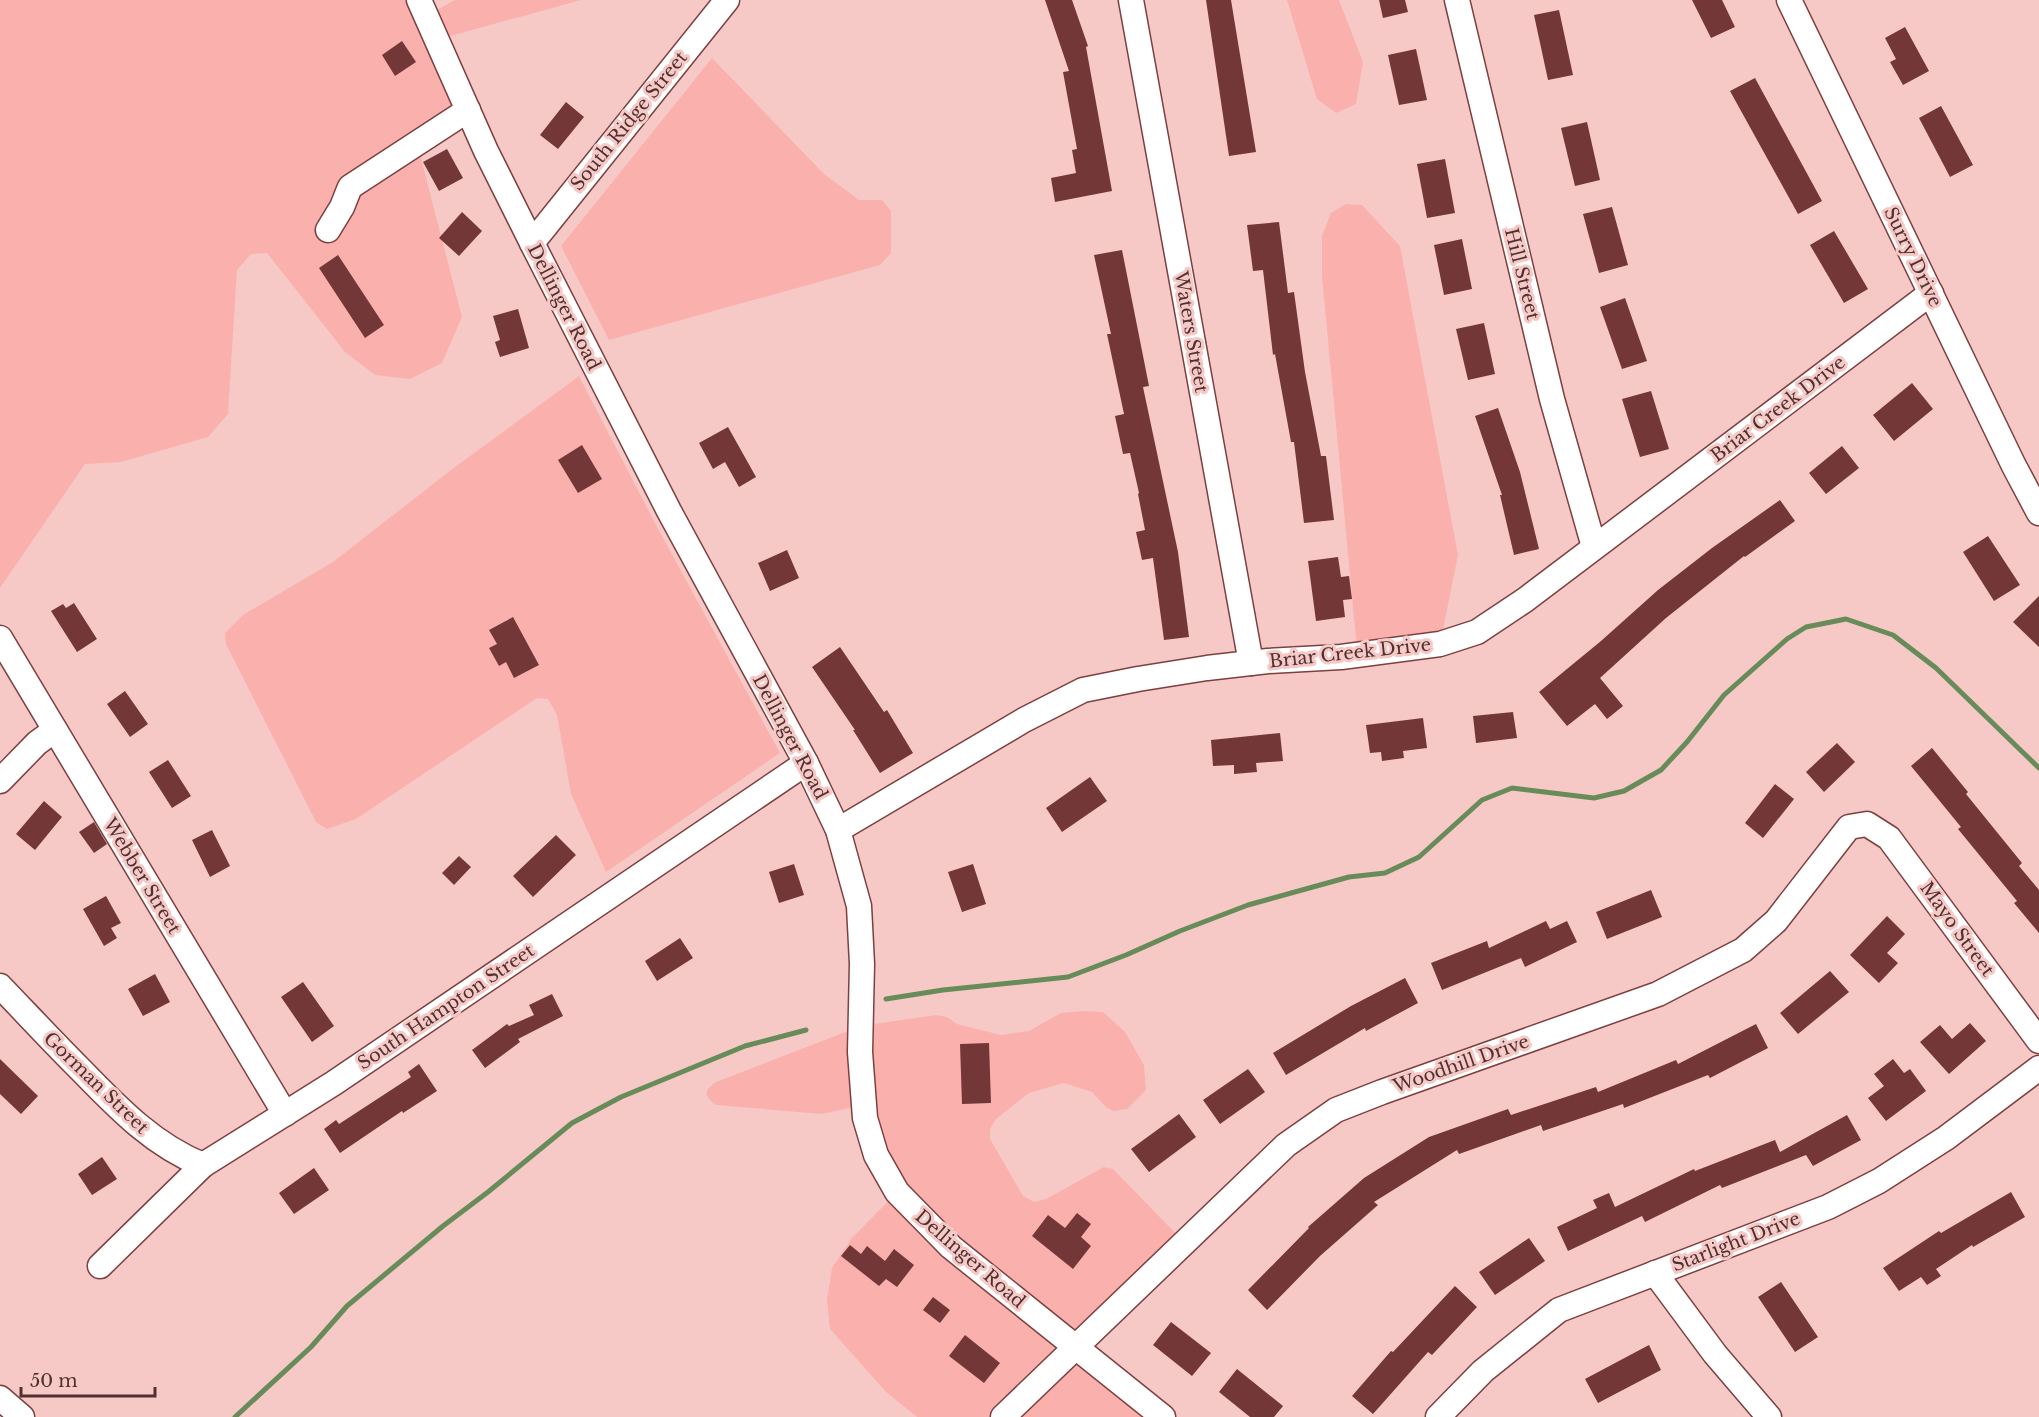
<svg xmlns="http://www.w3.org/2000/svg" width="2039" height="1417" font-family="'Libre Baskerville',serif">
	<rect width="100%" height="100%" fill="#f6c9c7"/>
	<g fill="#fab1ae">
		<polygon points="0,0 419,0 426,16 455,0 581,0 436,40 468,110 417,143 462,317 442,363 410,379 375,375 345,352 267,253 251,254 237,270 228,414 208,437 121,462 85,464 0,588"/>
		<polygon points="1287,0 1339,0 1363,62 1356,104 1336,113 1317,99"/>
		<polygon points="712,58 824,174 859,200 882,200 891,211 891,253 880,265 609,340 561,246"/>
		<polygon points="1346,204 1362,205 1400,246 1458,555 1440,644 1358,660 1322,276 1322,236 1331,213"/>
		<polygon points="579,376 656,525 780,753 606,872 571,794 557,715 548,699 537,698 356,819 327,829 316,822 226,644 225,633 243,615 333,562 451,470"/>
		<path d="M1082,1011L1103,1012L1125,1032L1144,1065L1146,1090L1127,1109L1114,1111L1107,1108L1092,1092L1064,1083L1029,1093L996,1119L990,1129V1139L1023,1196L1034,1202L1046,1199L1104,1167L1113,1169L1185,1243L1075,1347L1163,1417H917L886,1392L830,1329L827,1300L832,1268L852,1238L897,1192L863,1105L822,1114L716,1105C704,1096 703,1091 716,1082L861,1026L936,1015L947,1017L957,1024L1001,1035L1029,1031L1061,1013Z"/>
	</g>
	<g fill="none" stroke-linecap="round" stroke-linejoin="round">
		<g stroke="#688c59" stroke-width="5">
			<polyline points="886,999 943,990 1068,977 1126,955 1180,931 1248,905 1349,877 1385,873 1419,857 1482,800 1512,788 1594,798 1624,791 1661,770 1687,742 1724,695 1787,639 1806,627 1846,619 1893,635 1936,668 2039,768"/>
			<polyline points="235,1417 311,1347 347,1306 443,1226 488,1192 572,1123 621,1097 745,1046 806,1030"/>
		</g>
	</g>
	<g fill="#733737">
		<polygon points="1045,0 1072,0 1088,46 1086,47 1112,191 1055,202 1051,178 1076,173 1072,150 1077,149 1063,72 1069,71"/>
		<polygon points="1206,0 1231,0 1256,152 1229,156"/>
		<polygon points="1379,0 1405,0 1408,12 1383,18"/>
		<polygon points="1692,0 1722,0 1735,27 1711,38"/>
		<polygon points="1559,10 1573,75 1548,80 1534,15"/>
		<polygon points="1905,27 1929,71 1903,85 1890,62 1896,59 1885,38"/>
		<polygon points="402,41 416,62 395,76 382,55"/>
		<polygon points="1416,49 1427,100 1399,105 1388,55"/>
		<polygon points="1755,78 1822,201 1798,214 1730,91"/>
		<polygon points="566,102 584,117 558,149 540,135"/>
		<polygon points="1941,106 1973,165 1950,177 1919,118"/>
		<polygon points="1587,122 1600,180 1575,186 1561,128"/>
		<polygon points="447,149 463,178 439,191 423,162"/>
		<polygon points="1445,159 1455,213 1427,218 1417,164"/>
		<polygon points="1612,207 1628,265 1599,273 1583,214"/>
		<polygon points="462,212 482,231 459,256 439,238"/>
		<polygon points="1279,222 1288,293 1294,292 1305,372 1321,456 1326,456 1334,520 1304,523 1294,442 1291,442 1275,354 1273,355 1263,270 1253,271 1247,225"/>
		<polygon points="1834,231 1868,289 1844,303 1810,245"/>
		<polygon points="1462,239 1472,289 1444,295 1434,245"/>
		<polygon points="1122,250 1149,386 1143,387 1178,552 1189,637 1164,640 1153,558 1142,560 1136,532 1145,530 1138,494 1139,493 1130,453 1123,454 1115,416 1124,414 1107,334 1111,334 1094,255"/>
		<polygon points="338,255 384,325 365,338 319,268"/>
		<polygon points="1625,298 1647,361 1622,369 1600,307"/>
		<polygon points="518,309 529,348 500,357 495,342 500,340 493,316"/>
		<polygon points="1484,323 1495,374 1468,380 1456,329"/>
		<polygon points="1912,383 1933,409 1894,441 1873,415"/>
		<polygon points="1651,391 1669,449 1640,457 1622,399"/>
		<polygon points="1498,408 1520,472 1539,549 1514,555 1500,495 1502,495 1475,416"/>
		<polygon points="728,427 756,477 739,487 725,462 713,469 699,443"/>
		<polygon points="582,445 602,479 578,493 558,460"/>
		<polygon points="1842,446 1859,468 1826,494 1809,473"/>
		<polygon points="1780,500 1795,521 1745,557 1744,556 1666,618 1600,678 1623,706 1607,719 1595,704 1567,726 1539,692 1601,641 1658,590 1712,548"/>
		<polygon points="1988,536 2020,585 1994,601 1963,552"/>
		<polygon points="787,550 799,578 770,591 758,563"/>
		<polygon points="1338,557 1341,577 1349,576 1352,599 1343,600 1345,617 1316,621 1308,561"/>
		<polygon points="2039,596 2039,647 2013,622"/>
		<polygon points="74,603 97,639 77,652 51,611 63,604 66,608"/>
		<polygon points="513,617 539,665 514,678 506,662 499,666 489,648 497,644 489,630"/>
		<polygon points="840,647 884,712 887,710 913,753 880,773 853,730 855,730 812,667"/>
		<polygon points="125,691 148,724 130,737 107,704"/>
		<polygon points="1513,712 1517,738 1476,743 1473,716"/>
		<polygon points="1423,718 1427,748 1403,751 1404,758 1382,761 1381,752 1370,753 1366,725"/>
		<polygon points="1280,733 1283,761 1256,763 1257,772 1234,774 1234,765 1213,766 1211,740"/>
		<polygon points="1837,743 1855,762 1824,792 1806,772"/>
		<polygon points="1932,748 1968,792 1966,794 2022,863 2019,866 2039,890 2039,933 2014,903 2017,901 1958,829 1961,827 1911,766"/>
		<polygon points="168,760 191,796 172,808 149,772"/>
		<polygon points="1090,777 1107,801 1062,832 1046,808"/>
		<polygon points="1775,784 1794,799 1763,838 1745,823"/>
		<polygon points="44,801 62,817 35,850 16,834"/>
		<polygon points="94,822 107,844 94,853 79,832"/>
		<polygon points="212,830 230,866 210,877 192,840"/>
		<polygon points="556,835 576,855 533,897 513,876"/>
		<polygon points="459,856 471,867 454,885 442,873"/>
		<polygon points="794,864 804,895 779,903 769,872"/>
		<polygon points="973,864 986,904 962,912 948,872"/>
		<polygon points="1651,890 1662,917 1607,939 1596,912"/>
		<polygon points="106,896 121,923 111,928 117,938 104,946 83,909"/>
		<polygon points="1887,916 1905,934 1887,953 1898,963 1879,983 1850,955"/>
		<polygon points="1546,921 1550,929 1567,921 1577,942 1525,967 1521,958 1442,990 1431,963 1487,941 1489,948"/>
		<polygon points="680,938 693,958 657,981 645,961"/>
		<polygon points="1830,971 1849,992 1798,1034 1780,1013"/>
		<polygon points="155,974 170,1002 143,1016 128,989"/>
		<polygon points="1405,978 1418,1003 1366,1031 1365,1028 1286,1075 1273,1053 1351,1006"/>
		<polygon points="303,982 334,1026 312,1042 281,997"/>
		<polygon points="552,994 563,1016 518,1039 520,1042 485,1068 472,1050 507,1024 509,1026 534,1015 529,1005"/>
		<polygon points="1970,1023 1986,1041 1949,1074 1920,1042 1940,1025 1952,1039"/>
		<polygon points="1756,1024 1768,1048 1710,1078 1708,1075 1624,1108 1623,1104 1543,1131 1541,1125 1459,1154 1457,1150 1374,1202 1378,1205 1320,1256 1267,1310 1248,1290 1309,1228 1308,1227 1364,1178 1429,1137 1508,1109 1511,1115 1596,1087 1598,1092 1676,1060 1678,1064"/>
		<polygon points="989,1043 991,1103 962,1104 960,1044"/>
		<polygon points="0,1059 38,1096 21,1114 0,1094"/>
		<polygon points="1893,1059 1904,1073 1910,1069 1926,1091 1886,1121 1868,1098 1884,1086 1874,1074"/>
		<polygon points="419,1064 437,1091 403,1113 402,1111 340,1153 324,1129 336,1120 339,1124 411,1077 408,1072"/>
		<polygon points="1248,1069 1265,1092 1220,1124 1203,1100"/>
		<polygon points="1179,1114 1196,1137 1149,1172 1131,1149"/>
		<polygon points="1847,1115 1861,1140 1813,1166 1806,1155 1722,1188 1720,1185 1645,1222 1642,1216 1568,1251 1557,1227 1597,1208 1593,1200 1609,1193 1615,1207 1694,1169 1695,1171 1775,1140 1780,1152"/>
		<polygon points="102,1157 117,1179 92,1195 78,1174"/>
		<polygon points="314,1168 329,1190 294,1214 279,1193"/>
		<polygon points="2011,1192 2025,1217 1973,1247 1972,1245 1936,1269 1941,1276 1927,1285 1921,1277 1899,1291 1883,1268 1939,1231 1941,1233"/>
		<polygon points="1077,1213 1091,1224 1081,1237 1091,1246 1073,1269 1032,1236 1048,1215 1065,1228"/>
		<polygon points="1529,1238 1545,1261 1495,1295 1479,1272"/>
		<polygon points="850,1245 861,1254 867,1246 885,1261 894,1249 914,1265 897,1287 886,1279 879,1286 841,1256"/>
		<polygon points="1781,1282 1818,1337 1795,1352 1758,1297"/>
		<polygon points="1455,1286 1477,1307 1432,1355 1428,1352 1373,1414 1352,1396 1391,1351 1393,1352"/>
		<polygon points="933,1297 950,1310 940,1323 923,1310"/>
		<polygon points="1171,1322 1211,1353 1192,1376 1153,1345"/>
		<polygon points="965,1335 1000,1363 984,1383 949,1356"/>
		<polygon points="1649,1345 1661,1370 1598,1403 1585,1379"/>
		<polygon points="1237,1369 1283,1406 1274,1417 1250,1417 1219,1392"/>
	</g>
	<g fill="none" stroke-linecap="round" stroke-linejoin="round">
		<defs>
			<g id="minor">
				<polyline points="419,0 486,151 532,243 669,511 806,763 838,830 859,906 862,964 860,1052 865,1118 876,1155 897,1192 951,1247 1163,1417"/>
				<polyline points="1131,0 1251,663"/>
				<polyline points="1457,0 1552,399 1594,547"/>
				<polyline points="1789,0 2014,466 2039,513"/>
				<polyline points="328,230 342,207 350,187 468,110"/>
				<polyline points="532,243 727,0"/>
				<polyline points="0,638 285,1114"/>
				<polyline points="0,781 37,743 55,730"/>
				<polyline points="838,830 1024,720 1083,690 1138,679 1207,668 1268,661 1341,657 1440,644 1477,632 1525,600 1931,293"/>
				<path d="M0,986C26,1013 51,1040 77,1066C114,1104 152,1145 203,1165"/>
				<polyline points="100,1266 203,1165 334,1083 806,763"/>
				<polyline points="1655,1273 1715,1354 1769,1417"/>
				<polyline points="0,1398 22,1417"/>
				<polyline points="1003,1417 1286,1145 1336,1110 1382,1092 1658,994 1743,950 1776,921 1849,827 1867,824 1889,838 2039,1041"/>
				<polyline points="1438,1417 1483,1371 1559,1310 1828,1207 1879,1181 1946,1138 2039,1068"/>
			</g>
		</defs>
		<use href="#minor" stroke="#7d403f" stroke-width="27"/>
		<use href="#minor" stroke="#fff" stroke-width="24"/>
	</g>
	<g text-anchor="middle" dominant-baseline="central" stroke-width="6" stroke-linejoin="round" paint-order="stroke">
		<g font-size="18" fill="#4f3230" stroke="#f6c9c7">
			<text transform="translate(629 121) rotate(-51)">South Ridge Street</text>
			<text transform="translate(1913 257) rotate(64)">Surry Drive</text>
			<text transform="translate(1522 274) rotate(76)">Hill Street</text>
			<text transform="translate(564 307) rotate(63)">Dellinger Road</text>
			<text transform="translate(1191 332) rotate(80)">Waters Street</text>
			<text transform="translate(1778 409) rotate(-37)">Briar Creek Drive</text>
			<text transform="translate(1350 653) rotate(-6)">Briar Creek Drive</text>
			<text transform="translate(790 737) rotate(62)">Dellinger Road</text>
			<text transform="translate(142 876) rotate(59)">Webber Street</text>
			<text transform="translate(1957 929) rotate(54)">Mayo Street</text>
			<text transform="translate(446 1007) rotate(-34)">South Hampton Street</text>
			<text transform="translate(1461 1064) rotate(-19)">Woodhill Drive</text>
			<text transform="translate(96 1083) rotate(44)">Gorman Street</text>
			<text transform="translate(1736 1242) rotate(-21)">Starlight Drive</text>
			<text transform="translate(970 1259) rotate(41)">Dellinger Road</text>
		</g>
	</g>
	<path d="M21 1387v9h134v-9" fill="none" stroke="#4f3230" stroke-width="3"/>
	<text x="30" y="1387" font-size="18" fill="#4f3230" stroke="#f6c9c7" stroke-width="4.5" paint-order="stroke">50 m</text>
</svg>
